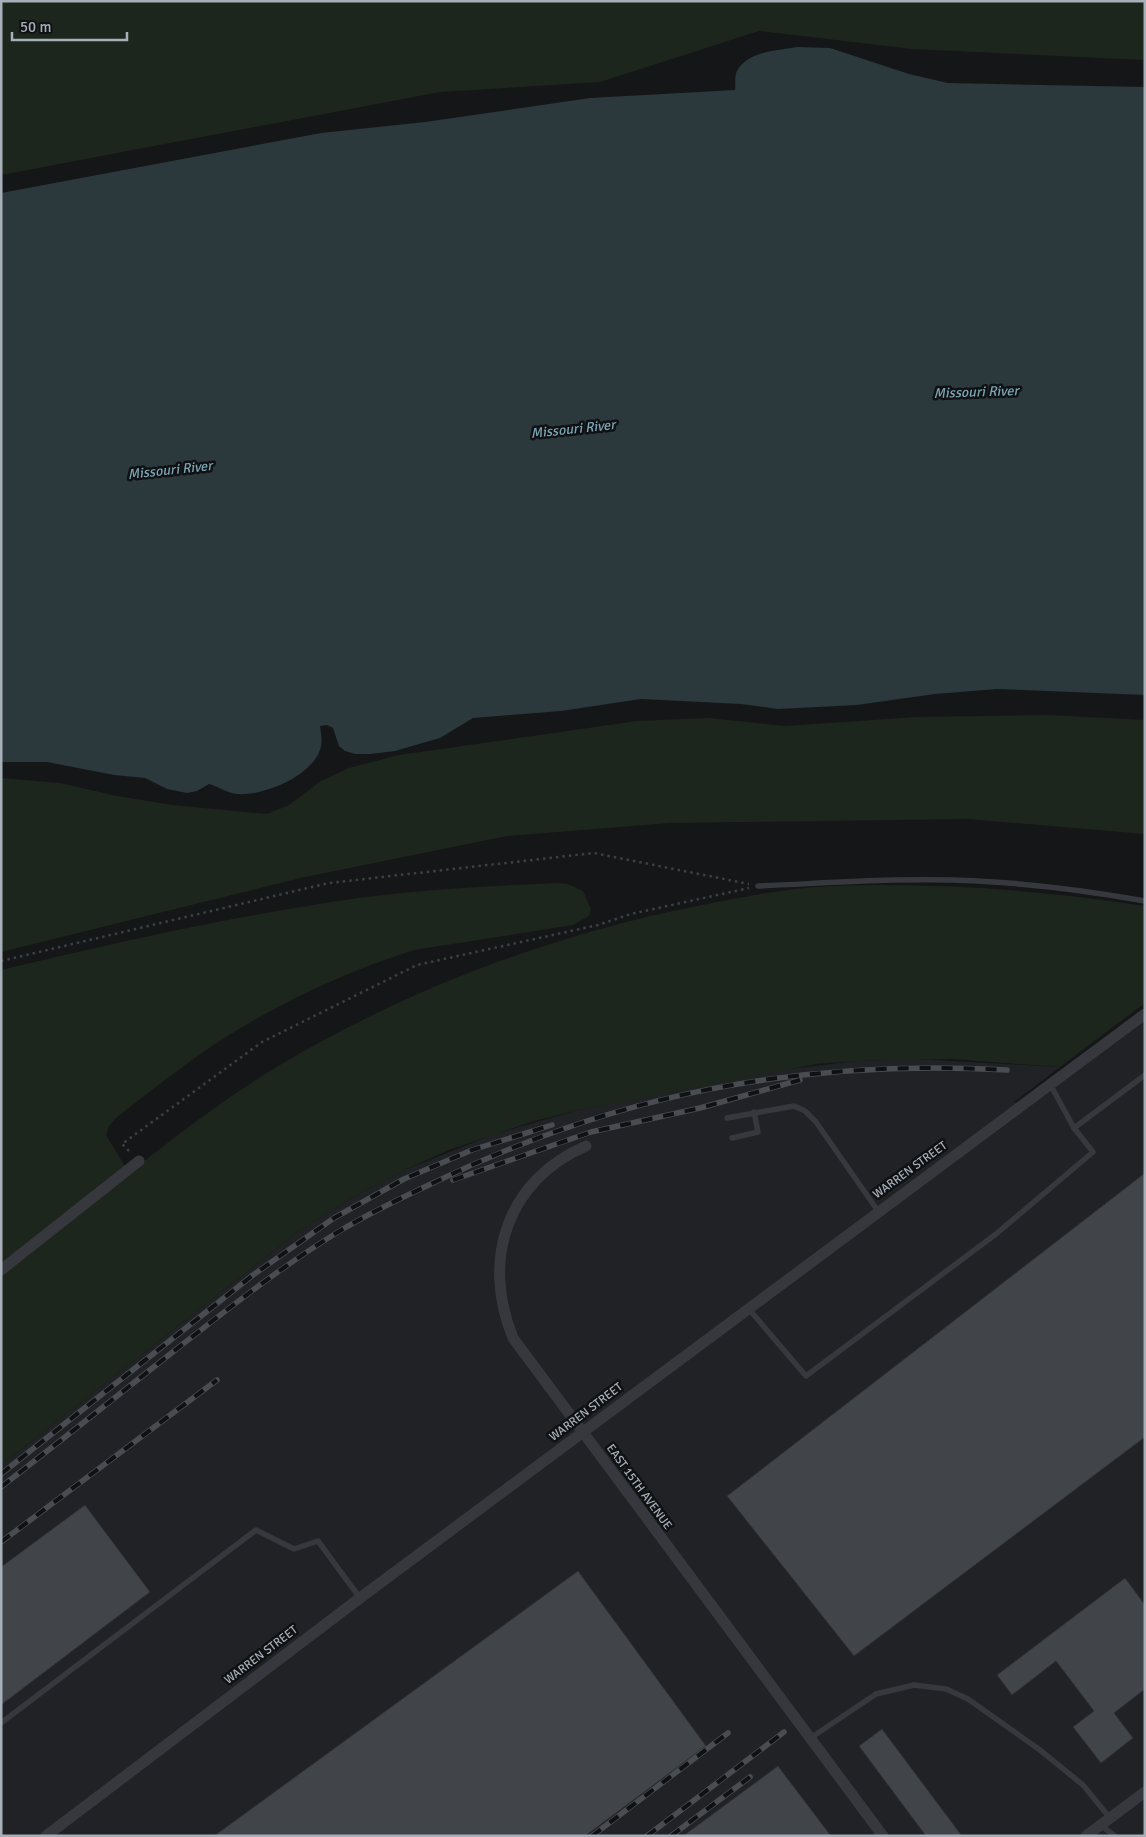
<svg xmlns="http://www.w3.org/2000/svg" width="1146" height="1837" font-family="Signika,sans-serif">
	<rect width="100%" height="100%" fill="#151618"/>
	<polygon fill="#212225" points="1145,1014 1145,1836 1,1836 1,1465 299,1231 355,1196 407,1169 492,1135 575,1111 772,1071 857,1061 917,1059 1060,1067 1014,1102 1025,1102"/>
	<g fill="#1d261d">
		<polygon points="1,1 1145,1 1145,60 912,49 759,31 600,82 440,92 1,175"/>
		<polygon points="1047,715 1145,720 1145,834 968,819 669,823 507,836 305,877 1,952 1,778 60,783 117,796 172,805 267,814 289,805 321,781 349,768 399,755 637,721 708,718 785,726 917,717"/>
		<path d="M555,883L568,884L583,891L591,909L589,916L573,925L414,950C345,972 279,1003 218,1042C183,1065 150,1092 117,1117L109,1126L106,1135L129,1173C177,1135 227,1097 280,1065C401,993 531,943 668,912C721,901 776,889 830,886C935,882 1040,890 1145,906V1003L1060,1067L951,1059L857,1061L816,1064L575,1111L534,1121L449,1150L407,1169L355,1196L299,1231L1,1465V970C122,941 243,914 366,897C429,889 492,886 555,883Z"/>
	</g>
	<path fill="#2b383c" d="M798,47L830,48L909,74L948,83L1145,87V695L997,689L935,694L857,705L778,709L741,704L641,699L561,711L473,718L440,738L395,751L370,754H355L345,751L339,746L333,728L327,725L320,726C321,734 323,742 320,750C311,776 264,796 238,794C226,793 220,787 209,784L197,791L187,793L167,789L145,778L114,775L47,762H1V193L321,133L425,122L590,98L735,90C736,85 734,76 737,71C747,51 780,50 798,47Z"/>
	<g fill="#414448" stroke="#2f3034">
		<polygon points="1145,1173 1145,1437 854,1656 727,1496"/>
		<polygon points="85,1505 150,1592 1,1705 1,1567"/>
		<polygon points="578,1571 706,1746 585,1836 214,1836"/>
		<polygon points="1125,1578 1145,1605 1145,1689 1114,1713 1133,1738 1101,1763 1073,1727 1094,1711 1056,1661 1012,1695 997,1675"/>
		<polygon points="882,1729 962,1836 926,1836 859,1746"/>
		<polygon points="778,1766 831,1836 683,1836"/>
	</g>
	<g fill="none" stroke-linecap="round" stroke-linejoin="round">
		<g stroke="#3c4044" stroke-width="2.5" stroke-dasharray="2.5 4" stroke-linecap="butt">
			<polyline points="1,961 329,883 594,853 749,884"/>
			<polyline points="129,1151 122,1144 262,1042 417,965 598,925 631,914 749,888"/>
		</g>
		<g stroke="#36383d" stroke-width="5.5">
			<path d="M758,886C831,883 905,877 978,881C1034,884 1090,891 1145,901"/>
			<polyline points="727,1118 794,1106 805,1111 816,1122 878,1211"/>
			<polyline points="1074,1128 1145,1075"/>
			<polyline points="732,1138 758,1132 754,1112"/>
			<polyline points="748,1308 806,1376 996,1234 1093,1152 1074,1128 1050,1084"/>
			<polyline points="1,1723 256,1530 294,1549 318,1541 360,1598"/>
			<polyline points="809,1739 876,1694 914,1685 946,1689 968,1699 1040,1750 1083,1785 1110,1818"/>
			<polyline points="1100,1825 1115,1836"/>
		</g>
		<g stroke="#36383d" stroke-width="11">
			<path d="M586,1146C507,1180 481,1260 513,1338L883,1836"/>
			<polyline points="1,1270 139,1161"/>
			<polyline points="46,1836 360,1598 1145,1014"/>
			<polyline points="1086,1836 1145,1792"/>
		</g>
		<defs>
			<g id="rail">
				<polyline points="453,1180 591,1132 700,1108 800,1080"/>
				<polyline points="1,1474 253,1275 334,1218 404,1179 472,1150 552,1125"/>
				<path d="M1,1487C59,1442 116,1397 174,1351C229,1308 283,1265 343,1229C372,1212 403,1197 433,1183C619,1093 801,1059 1007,1070"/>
				<polyline points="1,1542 217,1380"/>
				<polyline points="592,1836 728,1733"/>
				<polyline points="647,1836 784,1732"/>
				<polyline points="671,1836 750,1777"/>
			</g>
		</defs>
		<use href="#rail" stroke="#494d52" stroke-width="5.5"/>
		<use href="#rail" stroke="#101113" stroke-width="4" stroke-dasharray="11" stroke-linecap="butt"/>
	</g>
	<g text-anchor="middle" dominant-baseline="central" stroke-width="5" stroke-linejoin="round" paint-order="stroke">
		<g font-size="12" fill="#a7afb8" stroke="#101113">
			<text transform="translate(910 1170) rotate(-36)">WARREN STREET</text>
			<text transform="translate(586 1412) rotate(-37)">WARREN STREET</text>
			<text transform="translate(639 1487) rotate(54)">EAST 15TH AVENUE</text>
			<text transform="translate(261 1655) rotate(-37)">WARREN STREET</text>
		</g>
		<g font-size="14" font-style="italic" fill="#7ca5b5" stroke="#101113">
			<text transform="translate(976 392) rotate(-2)">Missouri River</text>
			<text transform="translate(573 429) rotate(-6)">Missouri River</text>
			<text transform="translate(170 470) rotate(-6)">Missouri River</text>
		</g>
	</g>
	<rect width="1146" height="1837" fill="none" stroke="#a7afb8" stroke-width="5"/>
	<path d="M12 32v8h115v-8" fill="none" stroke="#a7afb8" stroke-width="2.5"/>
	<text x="20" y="32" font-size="15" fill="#a7afb8" stroke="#101113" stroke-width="4" paint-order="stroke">50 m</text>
</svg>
